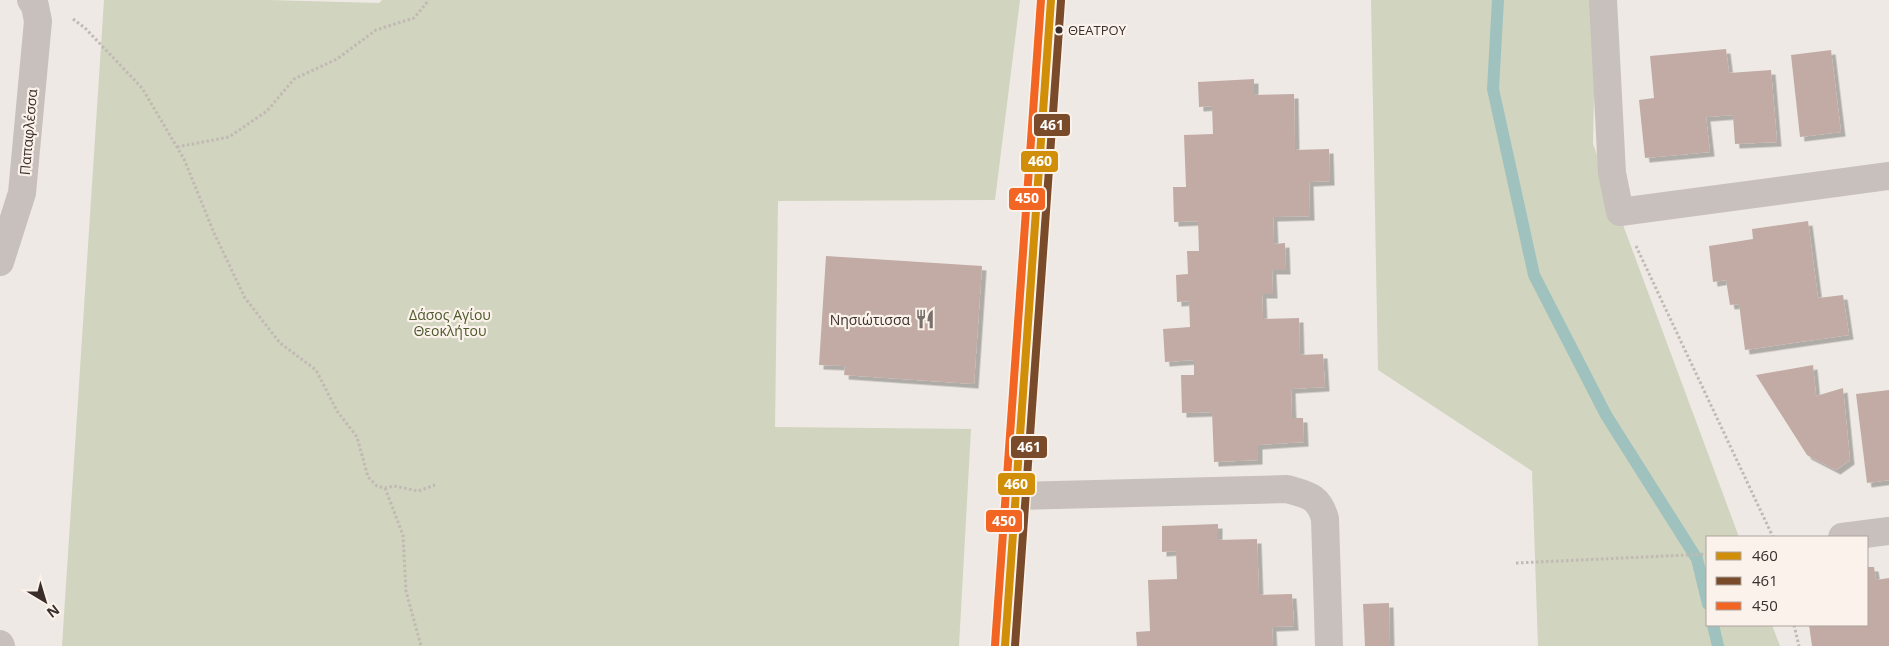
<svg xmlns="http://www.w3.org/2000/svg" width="1889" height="646" font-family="'Open Sans',sans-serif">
	<defs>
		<filter id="shadow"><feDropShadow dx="4.5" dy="4.5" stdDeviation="0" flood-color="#0004"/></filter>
	</defs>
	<rect width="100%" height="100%" fill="#eee9e4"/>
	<g fill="#d1d4be">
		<polygon points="104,0 268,0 379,3 382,0 1020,0 995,200 778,201 775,427 971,429 959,646 62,646"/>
		<polygon points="1371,0 1596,0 1593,144 1739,537 1708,537 1708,625 1772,625 1780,646 1538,646 1532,471 1378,370"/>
	</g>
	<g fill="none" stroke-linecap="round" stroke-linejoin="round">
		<g stroke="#9fc2bf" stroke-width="12">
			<polyline points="1498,0 1493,89 1534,275 1606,415 1697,559 1708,604"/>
			<polyline points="1713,625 1718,646"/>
		</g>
	</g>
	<g fill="#c3aba5" filter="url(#shadow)">
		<polygon points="1726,49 1729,73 1771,70 1777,142 1735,144 1733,115 1706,117 1710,152 1645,158 1639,100 1654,98 1650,56"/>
		<polygon points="1831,50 1841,132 1800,137 1791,55"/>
		<polygon points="1254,79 1254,95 1294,94 1295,150 1329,149 1330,181 1309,182 1310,216 1273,217 1274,244 1285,243 1286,270 1272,270 1273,294 1262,294 1263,319 1299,318 1300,355 1323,354 1325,387 1291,389 1292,418 1303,418 1304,442 1258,445 1258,460 1214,462 1212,412 1182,413 1181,375 1194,375 1194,360 1165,362 1163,329 1190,327 1189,301 1177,302 1176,275 1188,274 1187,251 1199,251 1198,221 1174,222 1173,187 1186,187 1184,135 1213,134 1212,106 1199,107 1198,82"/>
		<polygon points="1808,221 1818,298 1843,295 1849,335 1745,350 1739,304 1730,305 1726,280 1713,282 1709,246 1753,239 1752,229"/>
		<polygon points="826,256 982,266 974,384 844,375 845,366 819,365"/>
		<polygon points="1813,365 1816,396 1843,388 1850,460 1836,470 1807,455 1756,375"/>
		<polygon points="1889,390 1889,480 1867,483 1856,394"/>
		<polygon points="1218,524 1218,540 1257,539 1259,595 1292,594 1294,626 1272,627 1273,646 1137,646 1136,632 1150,631 1148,580 1177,579 1176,551 1162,552 1162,526"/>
		<polygon points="1868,567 1874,567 1876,580 1889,578 1889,646 1812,646 1809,625 1868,625"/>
		<polygon points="1389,603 1390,646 1365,646 1363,604"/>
	</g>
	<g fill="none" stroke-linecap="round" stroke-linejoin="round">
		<g stroke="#c1b9b4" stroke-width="3" stroke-dasharray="2.5 2.5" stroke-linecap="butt">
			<polyline points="73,19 85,28 142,88 184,159 214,233 245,298 280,343 316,370 337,411 357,437 368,477 377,486 385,488 394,486 418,491 435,485"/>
			<polyline points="177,147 229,137 267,111 294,79 337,59 376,30 414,18 429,0"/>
			<polyline points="1636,246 1773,537"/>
			<polyline points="385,488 403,535 406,591 421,646"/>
			<polyline points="1516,563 1708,554"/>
			<polyline points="1794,625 1799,646"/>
		</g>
		<g stroke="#c8c0bc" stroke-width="28">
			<polyline points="1603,0 1612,173 1620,212 1889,176"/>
			<polyline points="0,262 22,193 38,21 35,6 31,0"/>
			<path d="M1017,496L1287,489C1308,495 1319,496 1325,519L1329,646"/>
			<polyline points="1842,537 1889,531"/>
			<polyline points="0,644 1,646"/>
		</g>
		<polyline stroke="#b8b0ac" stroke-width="28" points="1005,646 1017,496 1051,0"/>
		<defs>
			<polyline id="bus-1" points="1005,646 1051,0"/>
			<polyline id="bus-2" points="1015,646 1061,1"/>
			<polyline id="bus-3" points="995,645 1041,0"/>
		</defs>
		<use href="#bus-1" stroke="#fbf2eb" stroke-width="11"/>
		<use href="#bus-2" stroke="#fbf2eb" stroke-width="11"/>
		<use href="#bus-3" stroke="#fbf2eb" stroke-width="11"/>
		<use href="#bus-1" stroke="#d18e08" stroke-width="8"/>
		<use href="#bus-2" stroke="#7a4b2a" stroke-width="8"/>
		<use href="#bus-3" stroke="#f26522" stroke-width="8"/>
	</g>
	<defs>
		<symbol id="restaurant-bare" viewBox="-9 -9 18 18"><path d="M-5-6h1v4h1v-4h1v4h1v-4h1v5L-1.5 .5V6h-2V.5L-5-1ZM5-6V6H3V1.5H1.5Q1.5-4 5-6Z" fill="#796f6b" stroke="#fbf2eb" stroke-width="2.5" paint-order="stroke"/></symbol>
	</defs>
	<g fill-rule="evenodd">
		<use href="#restaurant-bare" x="911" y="305" width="28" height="28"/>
	</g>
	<circle fill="#3a2d2a" stroke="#fbf2eb" stroke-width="2" cx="1059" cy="30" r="4.5"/>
	<g text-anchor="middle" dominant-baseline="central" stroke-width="4.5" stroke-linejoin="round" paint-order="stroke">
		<g font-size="13" fill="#3a2d2a" stroke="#fbf2eb" text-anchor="start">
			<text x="1068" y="30">ΘΕΑΤΡΟΥ</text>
		</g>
		<g font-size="14" fill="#3a2d2a" stroke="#fbf2eb">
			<text transform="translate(28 132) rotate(-85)">Παπαφλέσσα</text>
		</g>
		<g font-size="14" fill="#4d592d" stroke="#fbf2eb">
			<text x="450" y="314">Δάσος Αγίου<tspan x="450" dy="16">Θεοκλήτου</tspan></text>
		</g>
		<g font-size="14" fill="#3a2d2a" stroke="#fbf2eb" text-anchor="end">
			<text x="910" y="319">Νησιώτισσα</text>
		</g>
	</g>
	<g stroke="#fbf2eb" stroke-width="2">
		<rect x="1033" y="113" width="38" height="24" rx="5" fill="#7a4b2a"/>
		<rect x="1020" y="150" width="39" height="23" rx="5" fill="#d18e08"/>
		<rect x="1008" y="187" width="38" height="24" rx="5" fill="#f26522"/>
		<rect x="1010" y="435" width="38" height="24" rx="5" fill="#7a4b2a"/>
		<rect x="997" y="472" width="39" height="24" rx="5" fill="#d18e08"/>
		<rect x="985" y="509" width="38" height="24" rx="5" fill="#f26522"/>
	</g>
	<g font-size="14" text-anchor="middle" font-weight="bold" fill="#fff">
		<text x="1052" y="130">461</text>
		<text x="1040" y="166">460</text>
		<text x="1027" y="203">450</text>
		<text x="1029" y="452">461</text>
		<text x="1016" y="489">460</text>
		<text x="1004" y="526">450</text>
	</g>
	<rect x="1706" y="536" width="162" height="90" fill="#fbf2eb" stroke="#aea39e"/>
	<rect x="1716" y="552" width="25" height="8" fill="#d18e08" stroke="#aea39e"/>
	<text x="1752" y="561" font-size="15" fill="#3a2d2a">460</text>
	<rect x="1716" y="577" width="25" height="8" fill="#7a4b2a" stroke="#aea39e"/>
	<text x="1752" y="586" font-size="15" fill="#3a2d2a">461</text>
	<rect x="1716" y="602" width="25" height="8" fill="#f26522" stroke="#aea39e"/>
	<text x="1752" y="611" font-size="15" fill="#3a2d2a">450</text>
	<g transform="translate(45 601) rotate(142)" stroke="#fbf2eb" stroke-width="4" paint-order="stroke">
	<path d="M0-4L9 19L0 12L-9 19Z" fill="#3a2d2a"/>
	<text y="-8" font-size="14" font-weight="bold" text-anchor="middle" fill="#3a2d2a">N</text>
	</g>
</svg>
